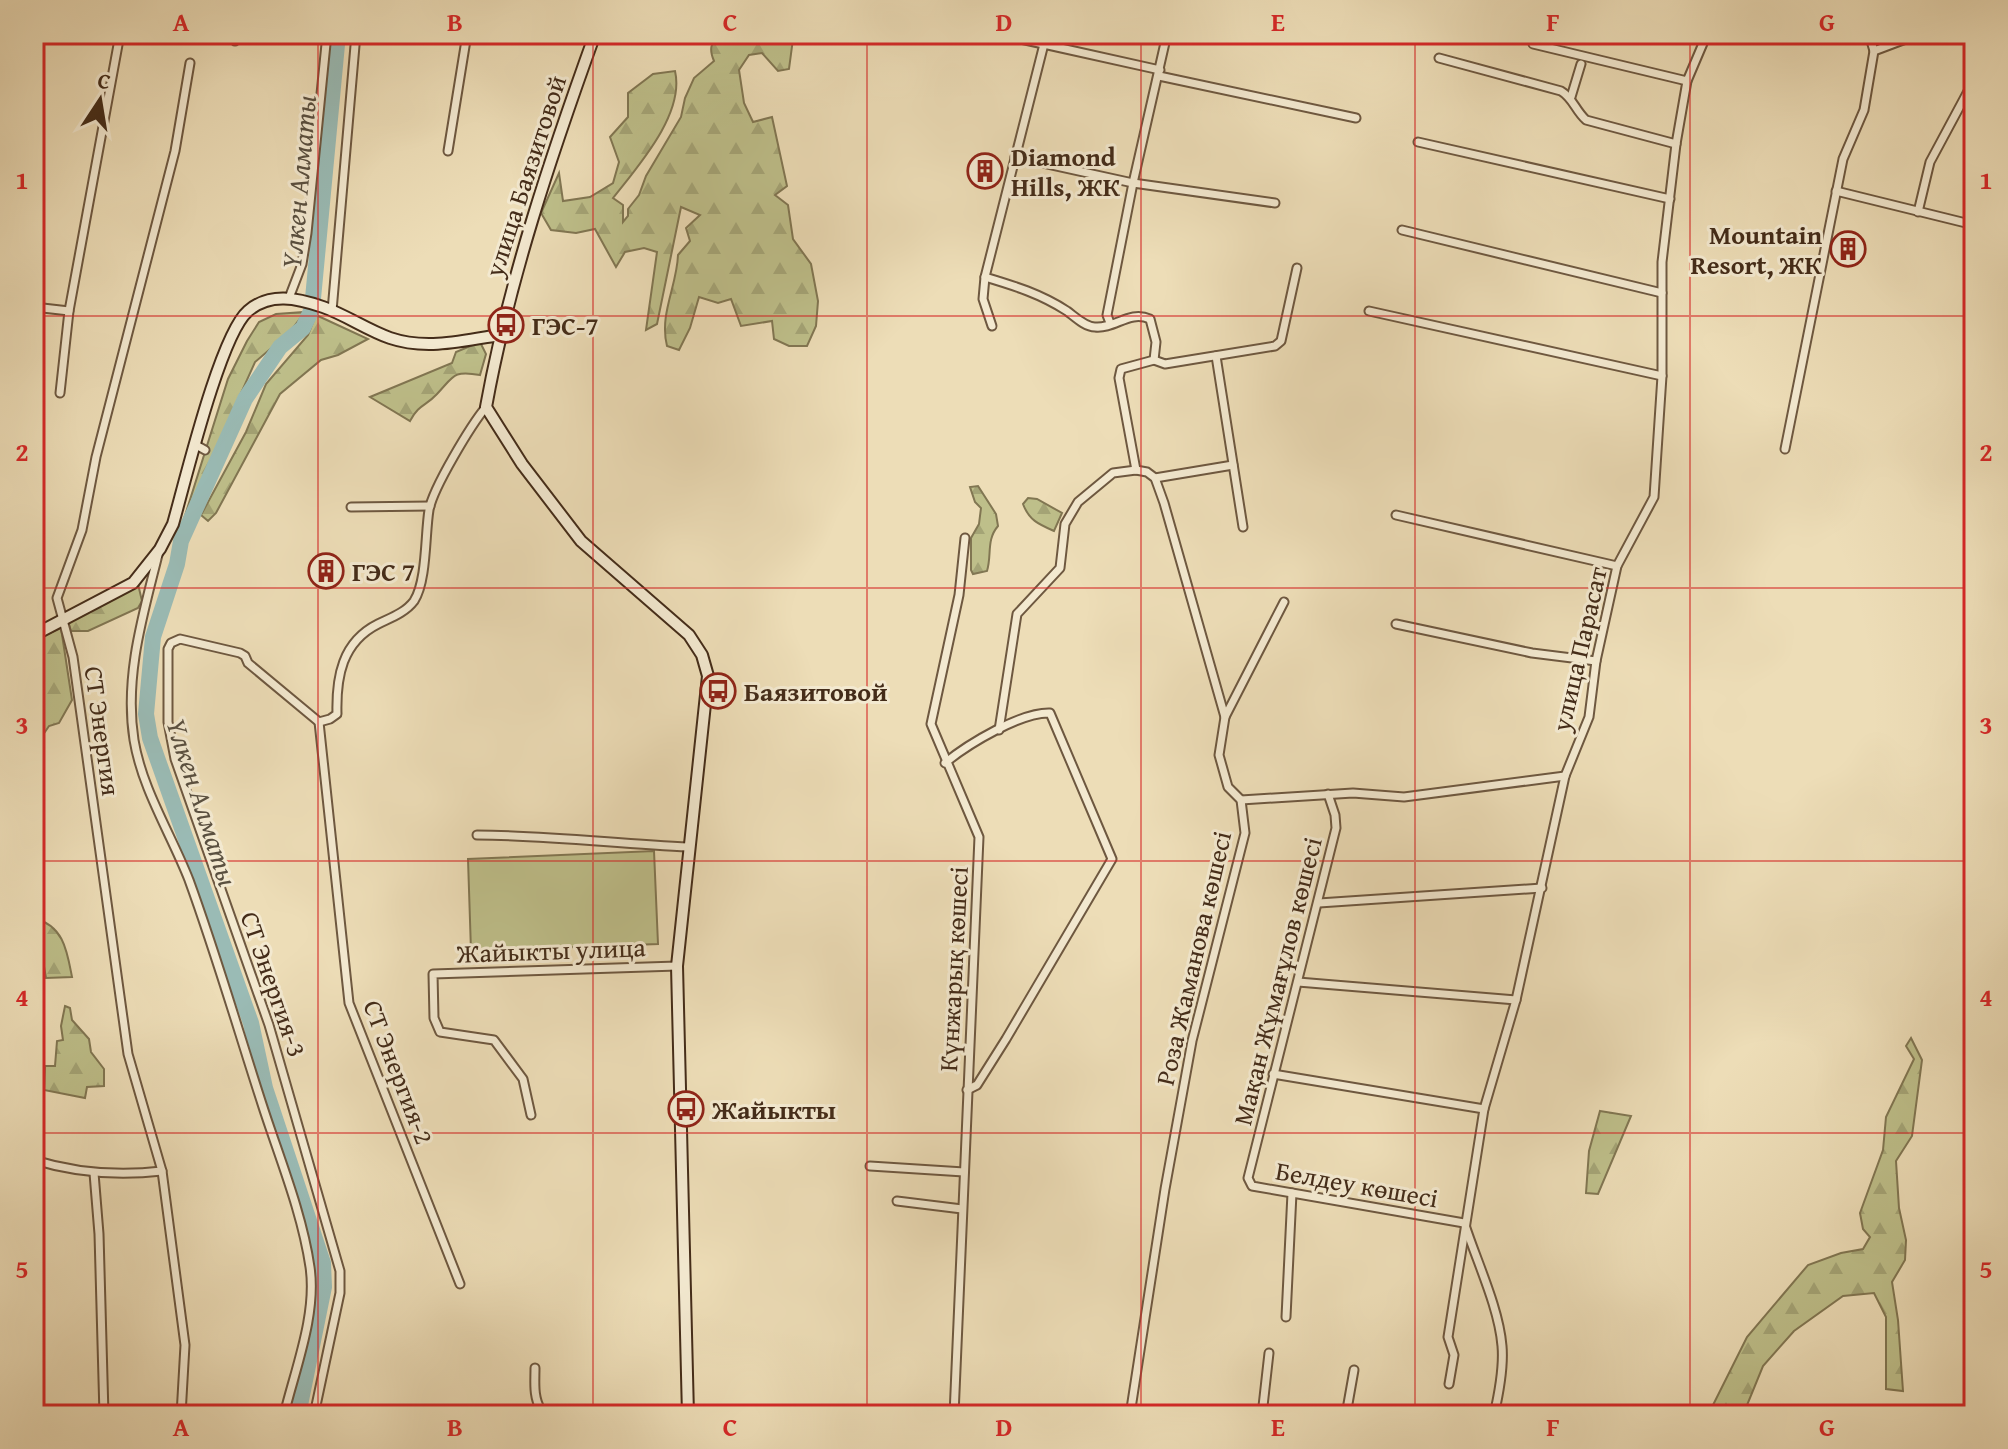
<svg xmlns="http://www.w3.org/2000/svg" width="2008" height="1449" font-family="'Gentium Book Plus',serif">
	<defs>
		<pattern id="forest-firs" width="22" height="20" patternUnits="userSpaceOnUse" patternTransform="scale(2)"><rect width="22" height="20" fill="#bebf8a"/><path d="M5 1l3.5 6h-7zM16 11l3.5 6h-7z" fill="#a4a476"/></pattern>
	</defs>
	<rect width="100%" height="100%" fill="#edddb7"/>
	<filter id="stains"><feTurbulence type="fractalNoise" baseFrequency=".0025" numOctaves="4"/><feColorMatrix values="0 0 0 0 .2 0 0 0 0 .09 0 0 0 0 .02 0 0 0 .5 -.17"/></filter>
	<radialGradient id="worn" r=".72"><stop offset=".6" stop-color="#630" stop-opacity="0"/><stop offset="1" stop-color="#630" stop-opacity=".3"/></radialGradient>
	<g fill="url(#forest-firs)" stroke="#817652" stroke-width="2">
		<path d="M721,34H791L793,39L789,69L778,71L762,53L749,55L739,70L744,103L753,122L772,117L787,186L775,195L788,205L793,239L811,264L818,301L816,326L807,346H789L774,339L772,321L741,326L731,299L718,303L699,297L690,328L679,350L667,346C659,314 677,286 678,255L690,241L686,228L700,215L681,207L657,324L646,330L657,252L644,248L625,252L616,267L595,229L576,233L551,230L541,213L559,173L563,201L590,197L613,183L619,162L610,137L628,117V93L653,74L675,71C685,114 638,166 613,198L623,205V222L628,216V209L639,195L646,176L681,117L685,98L694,78L714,61C709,49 710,43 721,34Z"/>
		<polygon points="305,312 289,333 255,362 183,522 228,379 247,341 259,322 276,314"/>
		<polygon points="316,315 368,339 338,355 321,360 280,394 216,513 208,521 201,515 246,432 266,384 308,335"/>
		<path d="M480,342L486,354L480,375C453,370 454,376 437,394C426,406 419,404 410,421L370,397L452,363L456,352Z"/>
		<path d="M978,486L996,514L998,526C986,540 992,555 987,571L973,574L971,570V538L979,524L981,508L975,502L970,487Z"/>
		<path d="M1028,498L1037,499L1062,513L1054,531C1038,524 1029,520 1023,504Z"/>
		<polygon points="138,584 142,601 138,608 88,631 71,631 68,621"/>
		<polygon points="61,628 72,700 59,723 49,726 34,748 34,640"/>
		<path d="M34,918C64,926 67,951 72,977L46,978L43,961L34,960Z"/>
		<polygon points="65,1006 70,1008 72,1020 89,1039 91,1052 104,1069 104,1086 87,1087 85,1098 44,1090 45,1066 55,1066 57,1041 63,1040 61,1026"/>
		<polygon points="1911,1038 1922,1060 1912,1136 1896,1161 1899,1208 1906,1240 1905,1260 1892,1282 1898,1320 1903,1391 1886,1389 1886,1317 1874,1293 1843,1296 1794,1331 1763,1366 1743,1415 1708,1415 1747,1337 1808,1265 1841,1253 1863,1249 1870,1237 1863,1229 1860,1213 1883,1150 1886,1117 1914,1059 1906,1046"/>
		<polygon points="1600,1111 1631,1116 1598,1194 1586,1193 1589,1151"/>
	</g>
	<polygon fill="#bebf8a" stroke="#817652" stroke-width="2" points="654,851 658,944 471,951 468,859"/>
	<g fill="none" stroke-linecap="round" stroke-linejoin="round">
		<polyline stroke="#9abbb5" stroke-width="16" points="298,1415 324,1287 323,1263 265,1088 251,1023 150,738 146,714 153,637 177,564 181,541 245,399 280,347 303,328 312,309 338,34"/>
		<defs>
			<g id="street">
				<polyline points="998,34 1160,70"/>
				<polyline points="1869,34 1874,51"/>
				<polyline points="235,41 235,34"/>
				<path d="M1044,44L985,277C1015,286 1041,294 1067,311C1075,317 1085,327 1095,327C1115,329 1129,310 1150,319L1156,342L1154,360L1121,369L1119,378L1136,470"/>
				<polyline points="1533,44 1687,81"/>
				<path d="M1439,58L1561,91C1573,98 1575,110 1586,120L1676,144"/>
				<polyline points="1159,76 1356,118"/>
				<polyline points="1571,97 1581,64"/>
				<polyline points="1418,142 1670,199"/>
				<polyline points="448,151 467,34"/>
				<polyline points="1015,157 1133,183 1275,203"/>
				<polyline points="1836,191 1974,225"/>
				<polyline points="1918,212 1930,162 1974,80"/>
				<polyline points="1402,230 1662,293"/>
				<polyline points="985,277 983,299 992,326"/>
				<polyline points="289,298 302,264 307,233 327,34"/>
				<polyline points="34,307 69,311"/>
				<polyline points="332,311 356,34"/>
				<polyline points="1369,311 1662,376"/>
				<polyline points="1110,323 1107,315 1133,183 1167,34"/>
				<polyline points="1216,356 1243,527"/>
				<polyline points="1154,360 1165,364 1275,346 1281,341 1297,268"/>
				<polyline points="60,393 69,311 120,34"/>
				<polyline points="196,445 205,450"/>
				<polyline points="1785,449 1843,159 1864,110 1874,51 1919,34"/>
				<polyline points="1155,478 1233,465"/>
				<polyline points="351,507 430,506"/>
				<polyline points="1396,515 1617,566"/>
				<path d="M158,555C143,615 124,677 134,740C142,789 171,834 189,880C216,954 238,1030 262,1104C279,1157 302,1212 310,1267C317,1315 295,1369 284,1415"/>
				<polyline points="1396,624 1532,653 1596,661"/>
				<polyline points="1225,717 1284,602"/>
				<polyline points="319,722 349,1003 460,1284"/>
				<polyline points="999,730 1017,614 1060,568 1065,524 1078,502 1113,473 1136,470 1147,472 1155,478 1164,503 1225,717 1219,755 1228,787 1241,800 1245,833 1192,1041 1165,1189 1130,1415"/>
				<path d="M945,763C968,744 1021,712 1050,713L1112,859L1006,1039L977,1085L967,1090"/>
				<polyline points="1328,794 1335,815 1336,828 1248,1178 1252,1186 1464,1223"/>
				<polyline points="1241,800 1353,793 1404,797 1565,776"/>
				<path d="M477,835C548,835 618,844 689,847"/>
				<polyline points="1319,903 1542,888"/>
				<polyline points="1298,982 1516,1000"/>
				<polyline points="1273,1074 1484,1109"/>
				<polyline points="531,1115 523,1079 494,1040 440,1032 434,1018 433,974 677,966"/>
				<path d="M34,1160C76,1173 119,1176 162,1171"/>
				<polyline points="870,1166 964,1172"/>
				<polyline points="94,1173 99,1234 104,1415"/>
				<polyline points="897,1201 962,1209"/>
				<path d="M1465,1225C1477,1262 1499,1308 1502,1346C1504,1368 1499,1393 1494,1415"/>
				<polyline points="1286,1317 1292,1193"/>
				<path d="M535,1368C535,1382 533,1397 541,1410L558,1411L560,1415"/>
				<polyline points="1449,1384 1454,1355 1448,1337 1484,1109 1516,1000 1565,776 1589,717 1596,661 1617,566 1654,497 1662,376 1662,262 1676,144 1687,81 1707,34"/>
				<polyline points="181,1415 185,1345 162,1171 128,1054 73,657 57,598 82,530 96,457 175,151 190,63"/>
				<path d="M314,1415L340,1293V1271L269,1025L175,759L168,722V649L171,643L180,639L240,653L245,656L248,663L319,722L330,719L337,714C336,677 342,642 378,624C390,618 405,613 414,601C427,581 425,534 429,510C433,488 471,425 486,407"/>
				<polyline points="954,1415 979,837 931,724 959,595 965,538"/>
				<polyline points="1262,1415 1269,1353"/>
				<polyline points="1346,1415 1354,1370"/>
				<polyline points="1939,1415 1974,1412"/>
			</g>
			<g id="secondary">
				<path d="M595,34C551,156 509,280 486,407L522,464L581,541L689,635L702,655L708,676L677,966L688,1415"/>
				<path d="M34,635L133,583L160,549L173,524C185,482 220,335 248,311C270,292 297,298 323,307C346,315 367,330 390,338C425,350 463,341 499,335"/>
			</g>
		</defs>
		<use href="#street" stroke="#6e5840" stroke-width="11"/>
		<use href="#secondary" stroke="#442c19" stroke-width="14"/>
		<use href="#street" stroke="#f3e9d0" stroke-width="7"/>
		<use href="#secondary" stroke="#f3e9d0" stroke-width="10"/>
	</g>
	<path fill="none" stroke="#d62828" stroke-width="2" stroke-opacity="0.55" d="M318,34V1415M593,34V1415M867,34V1415M1141,34V1415M1415,34V1415M1690,34V1415M34,316H1974M34,588H1974M34,861H1974M34,1133H1974"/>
	<defs>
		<symbol id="building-ring" viewBox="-11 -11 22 22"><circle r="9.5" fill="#f3e9d0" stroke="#8f2418" stroke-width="1.5"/><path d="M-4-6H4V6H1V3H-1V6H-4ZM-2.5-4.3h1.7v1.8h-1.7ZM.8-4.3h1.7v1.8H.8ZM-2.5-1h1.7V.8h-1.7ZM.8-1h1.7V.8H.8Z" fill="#8f2418"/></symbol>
		<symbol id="bus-ring" viewBox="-11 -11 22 22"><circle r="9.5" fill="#f3e9d0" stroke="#8f2418" stroke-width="1.5"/><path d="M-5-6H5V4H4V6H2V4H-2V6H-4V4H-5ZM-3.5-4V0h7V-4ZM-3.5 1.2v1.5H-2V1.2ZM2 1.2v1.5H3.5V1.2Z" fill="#8f2418"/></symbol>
	</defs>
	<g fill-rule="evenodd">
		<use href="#building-ring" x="965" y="151" width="40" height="40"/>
		<use href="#building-ring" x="1828" y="229" width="40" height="40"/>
		<use href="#bus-ring" x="486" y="305" width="40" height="40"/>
		<use href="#building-ring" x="306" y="551" width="40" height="40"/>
		<use href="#bus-ring" x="698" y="671" width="40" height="40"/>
		<use href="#bus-ring" x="666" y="1089" width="40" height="40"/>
	</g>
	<g text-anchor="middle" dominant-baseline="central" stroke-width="6" stroke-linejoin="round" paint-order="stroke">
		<g font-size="26" font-weight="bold" fill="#442c19" stroke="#f3e9d0" text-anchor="start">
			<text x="1011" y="156">Diamond<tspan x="1011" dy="30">Hills, ЖК</tspan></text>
			<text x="1822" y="234" text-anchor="end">Mountain<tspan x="1822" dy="30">Resort, ЖК</tspan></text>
			<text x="532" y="325">ГЭС-7</text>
			<text x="352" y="571">ГЭС 7</text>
			<text x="744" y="691">Баязитовой</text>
			<text x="712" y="1109">Жайыкты</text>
		</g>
		<g font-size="26" fill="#442c19" stroke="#f3e9d0">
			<text transform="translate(525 176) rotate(-72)">улица Баязитовой</text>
			<text transform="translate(1579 649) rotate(-77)">улица Парасат</text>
			<text transform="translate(103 731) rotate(82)">СТ Энергия</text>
			<text transform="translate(551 950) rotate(-2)">Жайыкты улица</text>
			<text transform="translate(1193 958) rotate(-77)">Роза Жаманова көшесі</text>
			<text transform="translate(953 969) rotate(-87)">Күнжарық көшесі</text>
			<text transform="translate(1277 981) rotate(-76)">Мақан Жұмағұлов көшесі</text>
			<text transform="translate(274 984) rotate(71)">СТ Энергия-3</text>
			<text transform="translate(399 1072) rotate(69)">СТ Энергия-2</text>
			<text transform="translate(1357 1184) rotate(10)">Белдеу көшесі</text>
		</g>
		<g font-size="28" font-style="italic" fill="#5a5040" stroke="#f3e9d0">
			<text transform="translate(298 182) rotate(-85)">Үлкен Алматы</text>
			<text transform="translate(203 802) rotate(72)">Үлкен Алматы</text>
		</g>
	</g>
	<rect width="2008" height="1449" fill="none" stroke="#edddb7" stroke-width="88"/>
	<g transform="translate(100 100) rotate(12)" stroke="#f3e9d0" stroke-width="6" paint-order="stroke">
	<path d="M0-6L14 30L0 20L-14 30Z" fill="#442c19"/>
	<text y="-12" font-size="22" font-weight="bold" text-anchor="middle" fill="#442c19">С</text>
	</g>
	<rect x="44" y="44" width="1920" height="1361" fill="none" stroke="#d62828" stroke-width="3"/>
	<g font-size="26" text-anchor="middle" font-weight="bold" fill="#d62828">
		<text x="181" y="31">A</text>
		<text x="455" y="31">B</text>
		<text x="730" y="31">C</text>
		<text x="1004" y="31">D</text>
		<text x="1278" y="31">E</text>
		<text x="1553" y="31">F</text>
		<text x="1827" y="31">G</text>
		<text x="22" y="189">1</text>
		<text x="1986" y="189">1</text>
		<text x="22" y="461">2</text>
		<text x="1986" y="461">2</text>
		<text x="22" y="734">3</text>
		<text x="1986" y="734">3</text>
		<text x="22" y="1006">4</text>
		<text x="1986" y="1006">4</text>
		<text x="22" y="1278">5</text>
		<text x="1986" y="1278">5</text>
		<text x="181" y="1436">A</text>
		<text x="455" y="1436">B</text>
		<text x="730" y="1436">C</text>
		<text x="1004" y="1436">D</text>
		<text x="1278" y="1436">E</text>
		<text x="1553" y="1436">F</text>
		<text x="1827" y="1436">G</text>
	</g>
	<rect width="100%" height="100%" filter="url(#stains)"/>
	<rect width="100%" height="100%" fill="url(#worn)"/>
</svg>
